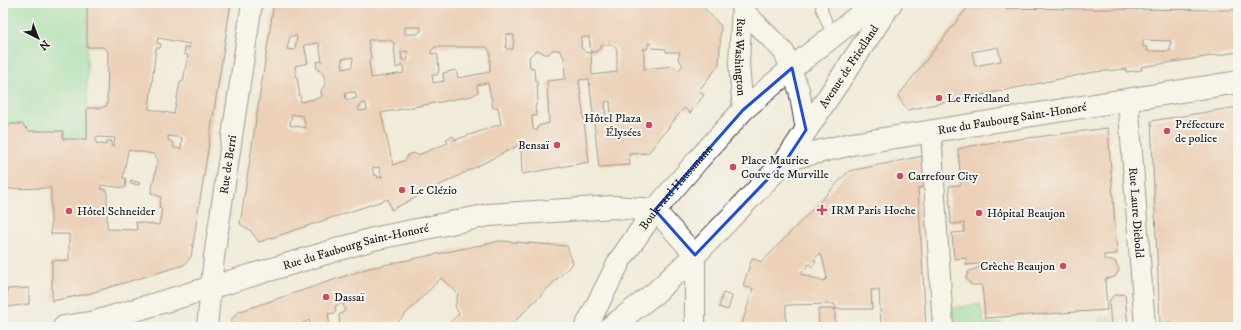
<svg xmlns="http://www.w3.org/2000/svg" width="1241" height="330" font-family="'IM FELL DW Pica',serif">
	<rect width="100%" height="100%" fill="#f6f6f2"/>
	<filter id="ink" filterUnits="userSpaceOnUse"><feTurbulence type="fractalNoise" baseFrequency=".025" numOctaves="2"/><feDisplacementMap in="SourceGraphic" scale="8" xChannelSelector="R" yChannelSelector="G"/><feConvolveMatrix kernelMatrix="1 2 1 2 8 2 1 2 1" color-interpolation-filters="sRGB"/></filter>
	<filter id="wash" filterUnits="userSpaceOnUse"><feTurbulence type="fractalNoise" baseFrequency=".012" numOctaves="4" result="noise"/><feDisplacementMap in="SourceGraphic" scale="16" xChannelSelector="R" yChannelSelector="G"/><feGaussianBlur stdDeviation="0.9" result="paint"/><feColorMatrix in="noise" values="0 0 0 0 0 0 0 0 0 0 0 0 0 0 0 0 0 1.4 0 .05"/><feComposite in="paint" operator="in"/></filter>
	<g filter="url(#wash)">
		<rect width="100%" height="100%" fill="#f1ebd9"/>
		<g fill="#84dda2" stroke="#507c5f">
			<polygon points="3,3 87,3 87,139 63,139 63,131 29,131 22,124 11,124 3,132"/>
			<polygon points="980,304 984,324 1001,323 1002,327 954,327 952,308"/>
			<polygon points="1100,317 1110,317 1111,327 1101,327"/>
		</g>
		<g id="blocks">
			<g fill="#e6b190" fill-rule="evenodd">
				<path d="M87,3H231L191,257L184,265L87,294L52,301V260L69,261V234H51V188L3,189V132L11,124H22L29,131H63V139H87V108H102L107,105L108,51L103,47H87ZM158,38L190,44L189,48L185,47L184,54L188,55L183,82H180L174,114L149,109L156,48H160L161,44L157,43ZM168,136L182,138L181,149L174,148L172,142L168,140ZM96,137L115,138L114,146H111L112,141H107L106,145L96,143ZM128,150L154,154L158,160L151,193L161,197L159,208L162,209L159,225L136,222L137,230L107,229V190L101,189V185L125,188L126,179L123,178Z"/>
				<path d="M274,3L701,5L721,26L719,65L699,90L704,95L690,113L684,108L648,153L629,154L630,165L599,167L589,79L579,80L589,162L522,174L521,144L391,210L388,199L259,242L250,230L240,224ZM405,27H421V31L417,34H405ZM506,34L514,35L513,49H506ZM290,36H297L295,50L287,49ZM581,37H589L591,52H595L601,48V45H614L617,49V72L592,75L591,52L586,53L581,47ZM368,40H390L394,43L396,68L403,65L404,73L371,78L369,61L371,59ZM319,43L322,61L316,62L317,69L322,72L325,79V84L321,91L322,97L301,102L295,66L308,63L304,45ZM648,43L651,44L652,48L666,49V52H680L678,59L683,65L678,71L672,66L644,69V48L645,50L648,48ZM435,47H487L490,51V72L458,78L456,70L443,73L444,81L433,83L432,75H437L439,71L438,57L437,54H431V51ZM552,50H559L564,57L565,79L547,81L549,123L538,126L537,131L533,129L532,116H537L535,107L538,100L537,81H535L534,68L530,67L529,57L535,51H541L544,54H549ZM407,51L408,60H402L401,52ZM353,57L352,67L343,69L342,59ZM488,83L493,108L498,107L501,124L455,140L453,136L446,139L448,143L418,155L414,153L408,155L406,160L393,165L381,113L472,96L478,92L477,85ZM355,92L357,98L346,100L345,93ZM610,101L611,118H606L605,102ZM366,103L367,110L359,111L358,107L361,106L360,104ZM292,114L303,116L306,128L290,125ZM379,167L382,177L378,178L377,175H374L372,168Z"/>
				<polygon points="775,3 790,3 781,5"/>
				<path d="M967,8L1238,10V52L1141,67L1142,70L1126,72V69L1094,72L907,110L898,96ZM1143,40L1171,41L1170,51H1147V47H1143ZM998,47L1001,61L975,66L972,52Z"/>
				<polygon points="1238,107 1238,327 1171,327 1171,322 1160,323 1151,121"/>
				<polygon points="1108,128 1117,254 1104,255 1104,260 1115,261 1119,270 1115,277 1105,279 1107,310 985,318 982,285 971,285 966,278 969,271 980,267 980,264 966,265 966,258 954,259 952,233 964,232 964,223 951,224 949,186 961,185 958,149 981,144"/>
				<path d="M923,156L925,187L918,188L926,327H881L879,290H871L872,309H835V327H819L818,309H835V304L786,305V327H741L753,289L743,286L752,258L762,262L849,171ZM819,254L822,256L827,278L824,281L800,274L809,264L812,267L816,262L814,260Z"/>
				<polygon points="131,180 140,183 139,185 130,183"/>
				<polygon points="500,241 567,246 573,263 509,327 445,327 459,314 455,306 458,294 441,278 394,326 395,327 340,327 339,315 345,311 343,303 335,306 336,310 335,313 328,314 330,327 310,327 310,320 303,323 307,327 231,327 231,320 238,312 369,268"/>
				<polygon points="29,288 29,304 7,307 7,289"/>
				<polygon points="723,293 732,296 728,310 719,307"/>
				<polygon points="1125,294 1128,327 1111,327 1109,301 1114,295"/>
			</g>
		</g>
	</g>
	<g filter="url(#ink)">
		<use href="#blocks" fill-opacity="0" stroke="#3c3b38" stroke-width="1"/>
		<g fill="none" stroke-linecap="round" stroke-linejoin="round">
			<defs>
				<polyline id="service" points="824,3 821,8 833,37"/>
				<g id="minor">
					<path id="s1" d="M742,3L739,64L743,110"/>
					<polyline points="742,9 784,52 799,90 806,130"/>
					<path id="s2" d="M1128,99L1145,327"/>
					<polyline points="931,132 943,327"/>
					<polyline points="655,210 695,255 695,327"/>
					<path id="s3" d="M207,327L214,257L252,3"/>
				</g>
				<g id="tertiary">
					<path id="s4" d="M787,159L852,144L1238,82"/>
					<path id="s5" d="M64,327L95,322L373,239L489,215L614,207L655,210"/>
				</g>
				<g id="primary">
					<path id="s6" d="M586,327L620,260L655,210L698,160L743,110L792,68L875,3"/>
					<path id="s7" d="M611,327L655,293L695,255L787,159L891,3"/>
				</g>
			</defs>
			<use href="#service" stroke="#3c3b38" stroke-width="12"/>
			<use href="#minor" stroke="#3c3b38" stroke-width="22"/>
			<use href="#tertiary" stroke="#3c3b38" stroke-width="24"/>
			<use href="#primary" stroke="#3c3b38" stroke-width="24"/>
			<use href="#service" stroke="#fff" stroke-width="10"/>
			<use href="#minor" stroke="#fff" stroke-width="20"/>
			<use href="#tertiary" stroke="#fff" stroke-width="22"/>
			<use href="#primary" stroke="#fff" stroke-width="22"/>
		</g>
	</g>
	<path d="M0 0H1241V330H0ZM792,68L806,130L787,159L695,255L655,210L743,110Z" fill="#f1ebd9" fill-opacity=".55" fill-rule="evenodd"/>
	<path fill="none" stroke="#1d4ed8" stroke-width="3" stroke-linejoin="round" d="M792,68L806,130L787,159L695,255L655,210L743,110Z"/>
	<g fill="#d1495b" stroke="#f6f6f2" stroke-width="1.5">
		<circle cx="939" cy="98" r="4"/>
		<circle cx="649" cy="125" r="4"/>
		<circle cx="1167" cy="131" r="4"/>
		<circle cx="557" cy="145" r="4"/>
		<circle cx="733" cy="167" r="4"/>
		<circle cx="900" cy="176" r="4"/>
		<circle cx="402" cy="190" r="4"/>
		<path d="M820 204h4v4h4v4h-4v4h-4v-4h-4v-4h4z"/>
		<circle cx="69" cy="211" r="4"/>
		<circle cx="979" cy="213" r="4"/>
		<circle cx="1063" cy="266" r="4"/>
		<circle cx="326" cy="297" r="4"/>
	</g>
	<g text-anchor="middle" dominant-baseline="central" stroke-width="4" stroke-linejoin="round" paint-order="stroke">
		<g font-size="12" fill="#1c1c1c" stroke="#f6f6f2">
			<text stroke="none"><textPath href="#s1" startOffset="54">Rue Washington</textPath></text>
			<text stroke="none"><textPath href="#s7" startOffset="355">Avenue de Friedland</textPath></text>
			<text stroke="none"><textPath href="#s4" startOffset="229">Rue du Faubourg Saint-Honoré</textPath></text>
			<text stroke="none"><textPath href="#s3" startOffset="164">Rue de Berri</textPath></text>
			<text stroke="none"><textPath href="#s6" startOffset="167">Boulevard Haussmann</textPath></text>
			<text stroke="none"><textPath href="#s2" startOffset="114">Rue Laure Diebold</textPath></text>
			<text stroke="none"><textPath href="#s5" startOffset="303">Rue du Faubourg Saint-Honoré</textPath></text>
		</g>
		<g font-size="12" fill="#1c1c1c" stroke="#f6f6f2" text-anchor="start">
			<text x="947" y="98">Le Friedland</text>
			<text x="641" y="118" text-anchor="end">Hôtel Plaza<tspan x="641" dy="14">Élysées</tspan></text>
			<text x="1175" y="124">Préfecture<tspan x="1175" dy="14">de police</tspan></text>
			<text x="549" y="145" text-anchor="end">Bensaï</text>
			<text x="741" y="160">Place Maurice<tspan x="741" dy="14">Couve de Murville</tspan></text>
			<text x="908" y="176">Carrefour City</text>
			<text x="410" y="190">Le Clézio</text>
			<text x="831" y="210">IRM Paris Hoche</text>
			<text x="77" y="211">Hôtel Schneider</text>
			<text x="987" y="213">Hôpital Beaujon</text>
			<text x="1055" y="266" text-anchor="end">Crèche Beaujon</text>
			<text x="334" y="297">Dassaï</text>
		</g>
	</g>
	<rect width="1241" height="330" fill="none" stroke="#f6f6f2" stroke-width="16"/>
	<g transform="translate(38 38) rotate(138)" stroke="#f6f6f2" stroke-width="3" paint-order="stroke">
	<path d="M0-3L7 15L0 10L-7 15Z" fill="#1c1c1c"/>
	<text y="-6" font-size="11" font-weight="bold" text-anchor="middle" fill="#1c1c1c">N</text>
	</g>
</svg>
